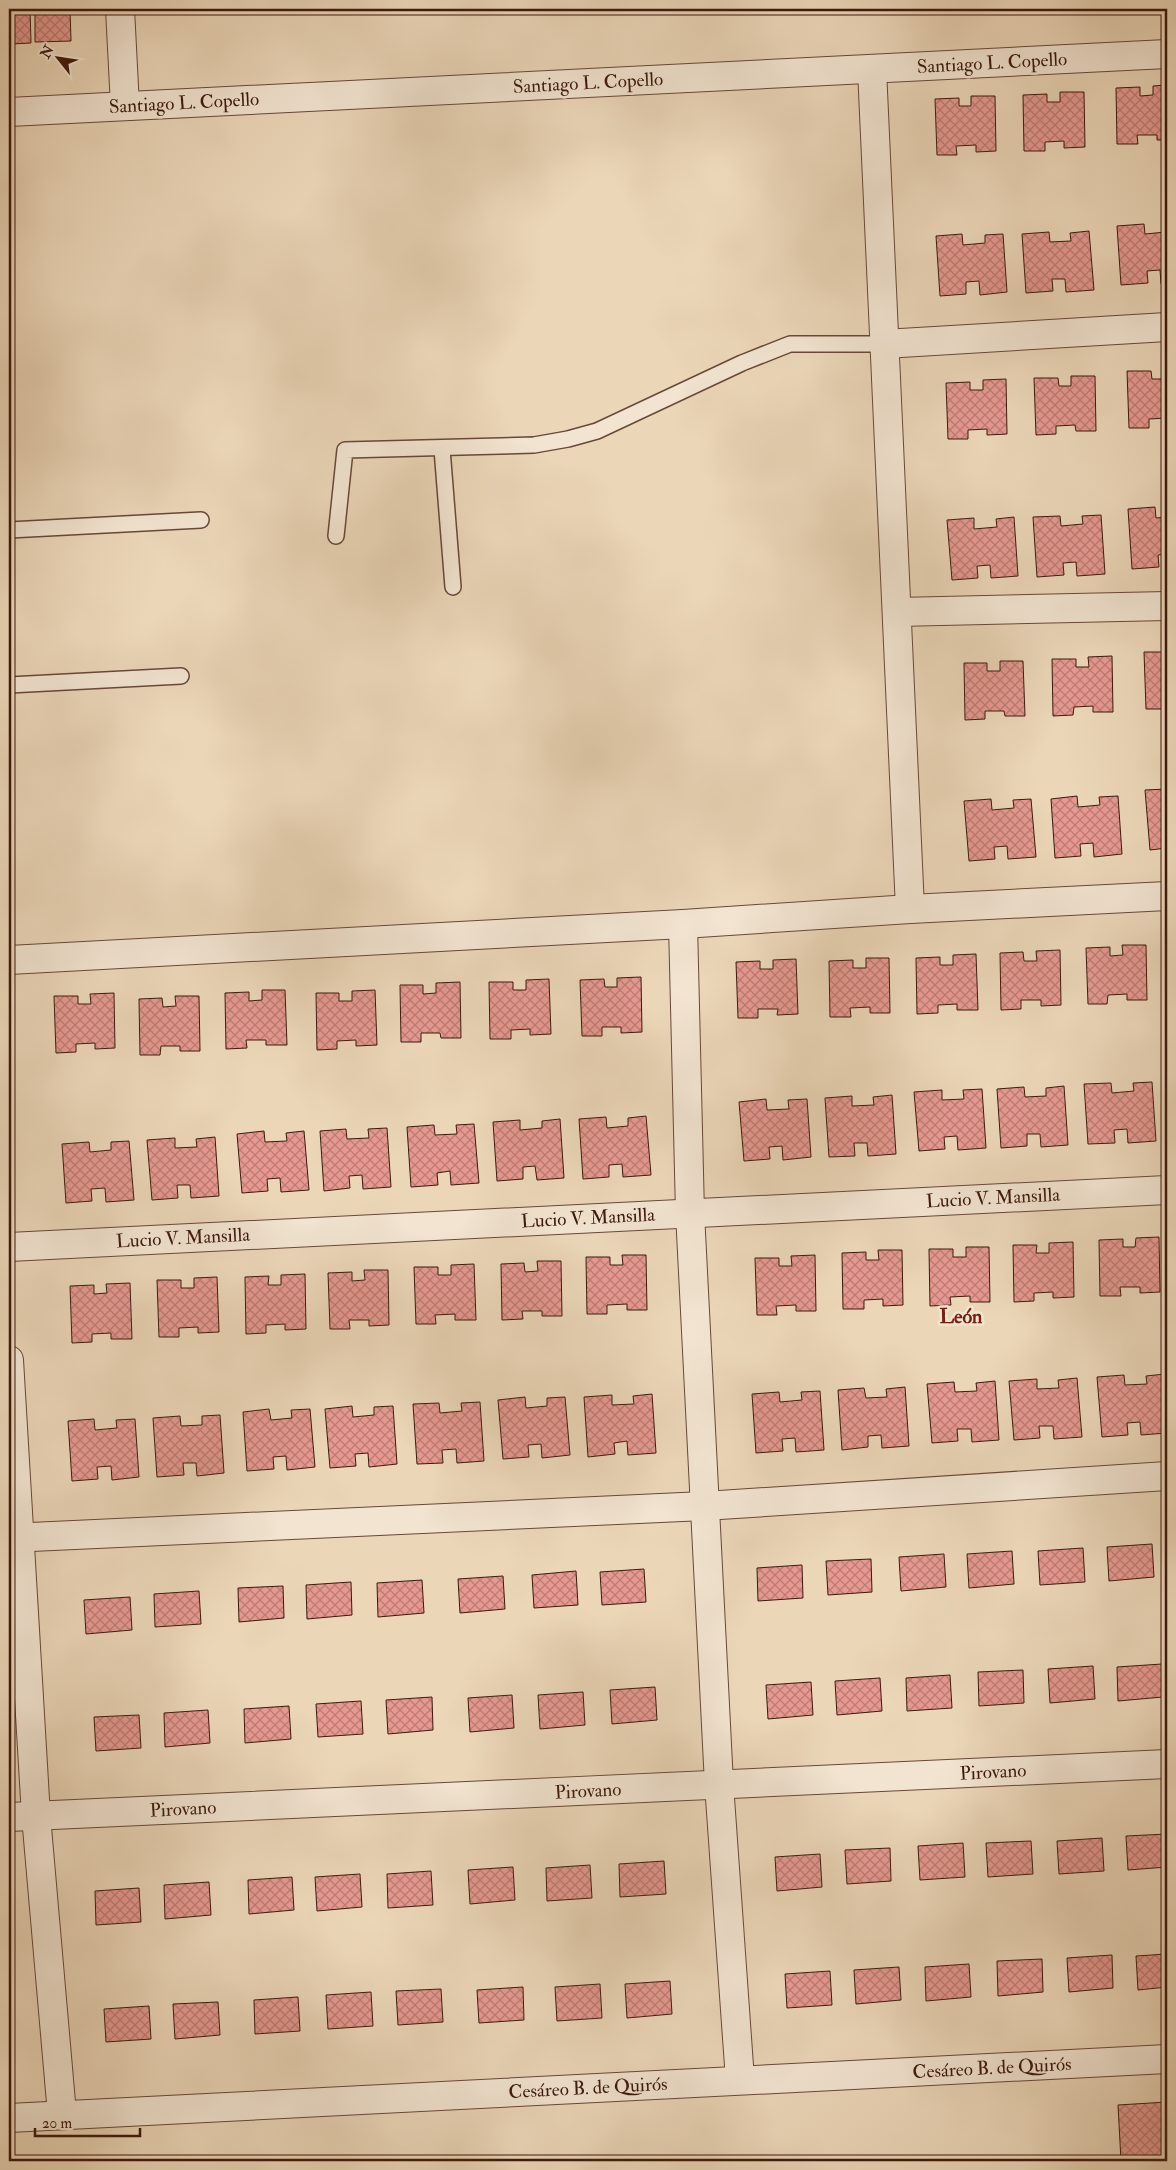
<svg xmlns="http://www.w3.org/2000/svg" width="1176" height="2170" font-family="'IM FELL Double Pica',serif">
	<defs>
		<pattern id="building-cross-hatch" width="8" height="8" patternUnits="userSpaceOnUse" patternTransform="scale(1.25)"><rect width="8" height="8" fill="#e79991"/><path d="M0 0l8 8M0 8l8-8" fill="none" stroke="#bc7c75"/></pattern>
	</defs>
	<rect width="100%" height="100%" fill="#ebd6b8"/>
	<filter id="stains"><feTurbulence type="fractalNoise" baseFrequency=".004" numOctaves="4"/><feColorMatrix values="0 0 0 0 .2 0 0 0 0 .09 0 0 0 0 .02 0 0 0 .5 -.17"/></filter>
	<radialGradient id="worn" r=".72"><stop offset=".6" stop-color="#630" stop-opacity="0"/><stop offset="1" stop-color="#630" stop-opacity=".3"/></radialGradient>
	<g fill="url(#building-cross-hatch)" stroke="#3c190c">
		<polygon points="9,9 30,9 31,43 11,44 11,35 9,35"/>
		<polygon points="35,9 70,9 71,41 35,42"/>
		<polygon points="1167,85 1167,140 1157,140 1157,135 1137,135 1138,144 1117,144 1116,88 1140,87 1140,96 1153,95 1153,86"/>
		<polygon points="1060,92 1084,92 1085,147 1064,148 1064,141 1045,142 1045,151 1024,151 1023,95 1047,94 1047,102 1060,102"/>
		<polygon points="971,96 995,96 996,151 976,152 976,145 956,146 957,155 937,155 935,99 959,98 959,106 971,106"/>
		<polygon points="1144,224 1145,234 1166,232 1165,224 1167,224 1167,283 1161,284 1160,270 1147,271 1148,283 1121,285 1117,226"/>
		<polygon points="1089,231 1094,290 1066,292 1065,279 1052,279 1053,291 1026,293 1022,234 1049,232 1050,242 1071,241 1070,233"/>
		<polygon points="962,234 963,245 985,243 985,235 1003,234 1007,292 980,295 979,281 966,282 966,294 940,296 936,236"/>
		<polygon points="1164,369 1167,369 1167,418 1149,419 1149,428 1129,428 1127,371 1151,371 1152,379 1164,379"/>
		<polygon points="1071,376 1095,376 1096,431 1076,431 1075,425 1056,426 1056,434 1036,435 1034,378 1058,378 1059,386 1071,386"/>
		<polygon points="1006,379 1007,434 987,435 987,429 968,430 968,439 948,439 946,383 970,382 970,390 983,390 983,380"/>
		<polygon points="1155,507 1156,518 1167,517 1167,554 1158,555 1159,567 1132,569 1128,509"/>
		<polygon points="1101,515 1105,574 1077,576 1076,562 1063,563 1064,575 1037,577 1033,517 1060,516 1061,526 1083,524 1082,516"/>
		<polygon points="1014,517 1018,576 991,578 990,565 977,566 978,578 952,580 947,520 974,518 974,529 997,527 996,519"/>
		<polygon points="1144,652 1167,652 1166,709 1146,709"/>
		<polygon points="1112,656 1113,712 1093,712 1093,706 1074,707 1073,715 1053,716 1052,659 1076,659 1076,667 1089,667 1088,657"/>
		<polygon points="1000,661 1023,661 1025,716 1005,716 1004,711 985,711 985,719 965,720 964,663 987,663 987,671 1000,671"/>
		<polygon points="1167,789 1167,848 1150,850 1145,790"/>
		<polygon points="1077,796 1078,807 1100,805 1099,797 1118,796 1122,854 1094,857 1093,843 1080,844 1081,856 1055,858 1051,799"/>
		<polygon points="991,799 992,810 1014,808 1013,800 1031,799 1036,857 1008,859 1007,846 994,847 995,859 969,861 964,801"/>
		<polygon points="1122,945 1146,945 1147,1000 1127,1000 1127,994 1108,995 1107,1004 1088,1004 1086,948 1110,947 1110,956 1123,955"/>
		<polygon points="1060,950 1061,1005 1041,1006 1041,1000 1021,1000 1021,1009 1001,1010 1000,953 1023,952 1024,961 1037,961 1036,951"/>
		<polygon points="976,954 978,1010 957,1010 957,1004 938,1005 938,1013 917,1014 916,958 940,957 940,965 953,965 953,955"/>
		<polygon points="866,958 889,958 890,1013 870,1013 870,1007 850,1008 851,1017 830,1017 829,961 853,960 853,968 866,968"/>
		<polygon points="796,959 798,1014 777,1015 778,1009 758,1009 758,1018 738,1018 736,962 760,961 760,969 773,969 773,960"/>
		<polygon points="641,977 642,1032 621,1033 621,1027 602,1027 602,1036 582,1036 580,980 604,979 605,987 617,987 617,978"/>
		<polygon points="549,979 551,1034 530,1035 530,1029 511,1030 511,1039 490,1039 489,982 513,982 513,990 526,990 526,980"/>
		<polygon points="460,982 461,1038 441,1038 440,1033 421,1033 421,1042 401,1042 400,985 423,985 423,994 436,993 436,983"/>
		<polygon points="262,990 285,990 287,1045 266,1045 266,1040 246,1040 247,1048 226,1049 225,993 249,992 249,1001 262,1000"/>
		<polygon points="375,990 377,1045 356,1046 356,1040 337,1041 337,1049 317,1050 316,993 339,993 339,1001 352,1001 352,991"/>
		<polygon points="114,993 115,1048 95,1049 95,1043 76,1044 76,1052 56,1053 54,996 78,996 78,1004 91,1004 90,994"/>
		<polygon points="175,996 199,996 200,1051 180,1051 180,1046 161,1046 160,1055 140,1055 139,999 162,998 163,1007 176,1006"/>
		<polygon points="1152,1082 1156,1141 1128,1143 1127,1129 1114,1130 1115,1143 1088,1144 1084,1084 1111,1083 1112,1093 1134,1091 1133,1083"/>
		<polygon points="1064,1086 1068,1145 1041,1147 1040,1134 1027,1134 1027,1146 1001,1148 997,1089 1024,1087 1025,1097 1046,1096 1046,1088"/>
		<polygon points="982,1089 986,1148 958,1150 957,1136 944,1137 945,1149 919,1151 914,1092 942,1090 942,1100 964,1099 963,1090"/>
		<polygon points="892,1095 896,1154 868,1156 867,1143 854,1143 855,1156 829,1157 825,1098 852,1096 852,1106 874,1105 873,1097"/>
		<polygon points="766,1099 767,1110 789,1109 788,1100 807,1099 811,1157 783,1160 782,1146 769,1147 770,1159 744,1161 739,1102"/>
		<polygon points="646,1116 651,1175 623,1177 622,1164 609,1165 609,1177 583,1179 579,1119 606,1117 607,1128 628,1126 628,1118"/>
		<polygon points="560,1119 564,1178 537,1180 535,1166 523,1167 523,1179 497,1181 493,1122 520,1120 520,1130 542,1128 542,1121"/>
		<polygon points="474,1124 479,1183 451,1185 450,1171 437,1173 438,1185 411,1187 407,1127 434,1125 435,1135 457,1134 456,1125"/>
		<polygon points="387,1128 391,1187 363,1189 362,1175 349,1176 350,1188 324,1191 320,1131 346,1129 347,1139 369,1138 368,1129"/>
		<polygon points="264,1131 265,1142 287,1141 286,1133 304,1131 309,1190 281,1192 280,1178 267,1179 268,1191 242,1193 237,1134"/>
		<polygon points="215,1137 219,1196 191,1198 190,1185 177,1185 178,1198 152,1200 147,1140 175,1138 175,1148 197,1147 196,1139"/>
		<polygon points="129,1141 134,1200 106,1202 105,1188 91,1189 92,1201 66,1203 62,1144 89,1142 90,1152 111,1150 111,1142"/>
		<polygon points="1159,1237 1160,1292 1140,1293 1140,1287 1120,1287 1121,1296 1100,1296 1099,1240 1123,1239 1123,1247 1135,1247 1136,1238"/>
		<polygon points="1073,1242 1074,1297 1053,1298 1053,1292 1034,1293 1034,1301 1014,1302 1013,1245 1037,1245 1036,1253 1049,1253 1049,1243"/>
		<polygon points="966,1247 989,1247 990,1302 970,1302 970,1296 950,1297 951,1305 930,1306 929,1249 953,1249 953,1257 966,1257"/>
		<polygon points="878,1250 902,1250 903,1305 883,1306 883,1299 864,1300 864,1309 843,1309 842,1253 866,1252 866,1260 879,1260"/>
		<polygon points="622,1255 646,1255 647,1310 627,1310 627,1304 607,1305 607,1314 587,1314 586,1257 610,1257 610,1265 623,1265"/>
		<polygon points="815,1255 816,1311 796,1311 796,1305 776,1306 777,1315 757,1315 755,1258 779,1258 779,1266 792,1266 791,1256"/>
		<polygon points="537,1261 561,1261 562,1316 542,1316 542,1311 522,1311 523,1319 502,1320 501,1264 524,1263 525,1272 538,1271"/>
		<polygon points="474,1264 476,1320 455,1320 455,1314 435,1315 436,1324 416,1324 414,1267 438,1267 438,1275 451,1275 451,1265"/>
		<polygon points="364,1270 388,1270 389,1325 369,1326 369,1320 349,1320 350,1329 330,1329 328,1273 352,1272 352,1281 365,1280"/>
		<polygon points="305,1274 306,1329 285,1330 285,1324 266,1325 266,1333 246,1334 245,1277 269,1276 268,1285 281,1285 281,1275"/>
		<polygon points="217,1277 219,1332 198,1333 198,1327 179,1328 179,1337 159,1337 157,1280 181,1280 181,1288 194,1288 194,1278"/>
		<polygon points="130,1283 132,1339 111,1339 111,1333 92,1334 92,1342 72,1343 70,1286 94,1285 94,1294 107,1293 106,1284"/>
		<polygon points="1165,1374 1167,1433 1141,1435 1140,1422 1127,1423 1128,1435 1102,1437 1097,1377 1124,1375 1125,1385 1147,1384 1146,1376"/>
		<polygon points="1077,1378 1082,1437 1054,1439 1053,1426 1039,1426 1040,1438 1014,1440 1009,1381 1037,1379 1037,1389 1059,1388 1058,1380"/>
		<polygon points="995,1381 999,1440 972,1442 971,1429 957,1429 958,1441 932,1443 927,1384 954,1382 955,1392 977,1391 976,1383"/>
		<polygon points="905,1387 909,1446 882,1448 881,1435 868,1436 868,1447 842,1450 838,1390 864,1388 866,1398 887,1397 886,1389"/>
		<polygon points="820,1391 824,1450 796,1452 795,1438 782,1439 783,1451 756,1453 752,1394 779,1392 780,1402 802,1400 801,1392"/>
		<polygon points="652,1394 656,1453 628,1455 627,1441 614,1443 615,1454 588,1457 584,1397 612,1395 612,1405 634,1404 633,1396"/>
		<polygon points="525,1397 526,1408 547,1406 547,1398 565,1397 570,1455 542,1458 541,1444 528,1445 529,1457 503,1459 498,1400"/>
		<polygon points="480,1402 484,1461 457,1463 456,1449 442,1450 443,1463 417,1464 413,1404 439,1403 440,1413 462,1411 461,1403"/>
		<polygon points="352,1406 353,1417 374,1415 374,1407 393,1406 397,1464 369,1467 368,1453 355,1454 356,1466 330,1468 325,1409"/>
		<polygon points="269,1409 271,1420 292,1418 291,1410 310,1409 315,1467 287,1470 286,1456 273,1457 274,1469 247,1471 243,1412"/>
		<polygon points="220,1415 224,1473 197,1476 196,1463 183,1463 184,1475 157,1477 153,1418 180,1416 181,1426 202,1425 202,1416"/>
		<polygon points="94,1419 95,1430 117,1428 116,1420 135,1419 139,1477 112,1480 111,1466 97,1467 98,1479 72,1481 68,1421"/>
		<polygon points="1152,1544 1154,1577 1109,1581 1107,1547"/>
		<polygon points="1083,1548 1085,1582 1040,1585 1038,1551"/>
		<polygon points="1012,1551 1014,1584 969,1588 967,1554"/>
		<polygon points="944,1554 946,1587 901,1591 899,1557"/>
		<polygon points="871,1559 872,1592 828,1595 826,1561"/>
		<polygon points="802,1565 803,1598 758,1601 757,1568"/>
		<polygon points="644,1569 646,1602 602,1605 600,1572"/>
		<polygon points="576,1571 578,1605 534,1608 532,1575"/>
		<polygon points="503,1576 505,1609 460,1613 458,1579"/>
		<polygon points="422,1580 424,1613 378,1617 377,1583"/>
		<polygon points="351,1582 352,1615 307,1619 306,1585"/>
		<polygon points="283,1586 284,1618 239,1622 238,1588"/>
		<polygon points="199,1591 201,1624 155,1627 154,1594"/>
		<polygon points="130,1597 132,1630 86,1634 84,1600"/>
		<polygon points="1162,1664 1163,1697 1118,1701 1117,1667"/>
		<polygon points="1093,1666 1095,1699 1050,1703 1048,1669"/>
		<polygon points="1023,1670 1024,1703 979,1706 978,1672"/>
		<polygon points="950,1675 952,1708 907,1711 906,1678"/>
		<polygon points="880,1678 882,1711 837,1715 835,1681"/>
		<polygon points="811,1682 813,1715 768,1719 766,1685"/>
		<polygon points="655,1687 657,1720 612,1724 610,1690"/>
		<polygon points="583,1692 585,1725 540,1729 538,1695"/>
		<polygon points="512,1695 514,1728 470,1732 468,1698"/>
		<polygon points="432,1697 433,1730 388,1734 386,1700"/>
		<polygon points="361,1701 363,1734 318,1737 316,1704"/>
		<polygon points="289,1706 291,1739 245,1743 244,1709"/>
		<polygon points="208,1710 210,1743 165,1747 164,1713"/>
		<polygon points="139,1715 141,1748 96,1751 94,1717"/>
		<polygon points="1167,1834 1167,1867 1128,1870 1126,1836"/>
		<polygon points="1102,1838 1104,1871 1059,1874 1057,1841"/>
		<polygon points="1031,1841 1033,1874 988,1877 986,1843"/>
		<polygon points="963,1843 965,1877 920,1880 918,1846"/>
		<polygon points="890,1848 891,1881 847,1884 845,1850"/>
		<polygon points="820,1854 822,1887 777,1891 775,1857"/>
		<polygon points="664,1861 666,1894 620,1897 619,1864"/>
		<polygon points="590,1865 592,1898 547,1901 546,1868"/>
		<polygon points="513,1867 515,1900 470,1904 468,1870"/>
		<polygon points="431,1871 433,1905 388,1908 387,1874"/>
		<polygon points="360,1874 362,1907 317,1911 315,1877"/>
		<polygon points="292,1877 294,1910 249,1914 248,1880"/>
		<polygon points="209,1882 211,1915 165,1919 164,1885"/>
		<polygon points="139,1888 141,1922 96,1925 95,1891"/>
		<polygon points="1167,1954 1167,1987 1138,1990 1136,1956"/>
		<polygon points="1112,1955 1113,1988 1069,1992 1067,1958"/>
		<polygon points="1042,1959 1043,1992 998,1996 997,1961"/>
		<polygon points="969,1964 971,1997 926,2001 925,1967"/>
		<polygon points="899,1967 901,2000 856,2004 854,1970"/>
		<polygon points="830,1971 832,2005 787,2008 785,1974"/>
		<polygon points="670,1981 672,2014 627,2018 625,1984"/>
		<polygon points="600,1984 602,2018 557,2021 555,1987"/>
		<polygon points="523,1987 524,2020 479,2023 477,1990"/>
		<polygon points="441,1989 443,2022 398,2025 396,1991"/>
		<polygon points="371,1992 373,2026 328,2029 326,1995"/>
		<polygon points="298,1997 300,2031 255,2034 254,2000"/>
		<polygon points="218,2002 220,2035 175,2039 173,2004"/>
		<polygon points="149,2006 151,2039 106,2042 104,2009"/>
		<polygon points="1167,2102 1167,2161 1121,2161 1118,2105"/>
	</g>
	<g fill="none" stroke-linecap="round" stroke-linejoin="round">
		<defs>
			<g id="lane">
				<polyline points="442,449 453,587"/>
				<polyline points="9,530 201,520"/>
				<polyline points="336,536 345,450 534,445 568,439 597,431 742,363 790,344 884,344"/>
				<polyline points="9,685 181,676"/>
			</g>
			<g id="street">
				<polyline points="120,9 125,106"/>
				<polyline points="872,69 910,909"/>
				<polyline points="9,112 1167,54"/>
				<polyline points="884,344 1167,327"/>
				<polyline points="897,612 1167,606"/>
				<polyline points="683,924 690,1213 719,1784 740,2080"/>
				<polyline points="9,960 683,924 910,909 1167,896"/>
				<polyline points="9,1247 1167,1190"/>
				<polyline points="9,1360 36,1816 62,2114"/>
				<polyline points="9,1538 704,1506 1167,1476"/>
				<polyline points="9,1817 1167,1764"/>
				<polyline points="9,2118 1167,2059"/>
			</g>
		</defs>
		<use href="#lane" stroke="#684837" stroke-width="18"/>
		<use href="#street" stroke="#684837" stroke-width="30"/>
		<use href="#lane" stroke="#f2e4d1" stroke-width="15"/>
		<use href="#street" stroke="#f2e4d1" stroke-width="28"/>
	</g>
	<g text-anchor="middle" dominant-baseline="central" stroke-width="5" stroke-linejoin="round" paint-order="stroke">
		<g font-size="19" fill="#3c190c" stroke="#f2e4d1">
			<text transform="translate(992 63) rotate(-3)">Santiago L. Copello</text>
			<text transform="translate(588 83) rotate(-3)">Santiago L. Copello</text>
			<text transform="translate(184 103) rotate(-3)">Santiago L. Copello</text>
			<text transform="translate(993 1198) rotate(-3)">Lucio V. Mansilla</text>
			<text transform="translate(588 1218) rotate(-3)">Lucio V. Mansilla</text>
			<text transform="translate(183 1238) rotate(-3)">Lucio V. Mansilla</text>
			<text transform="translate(993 1772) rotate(-3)">Pirovano</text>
			<text transform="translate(588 1791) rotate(-3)">Pirovano</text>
			<text transform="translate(183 1809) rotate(-3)">Pirovano</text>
			<text transform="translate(992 2068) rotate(-3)">Cesáreo B. de Quirós</text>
			<text transform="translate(588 2088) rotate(-3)">Cesáreo B. de Quirós</text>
		</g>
		<g font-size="20" font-weight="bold" fill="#7a1f14" stroke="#f2e4d1">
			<text x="961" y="1316">León</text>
		</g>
	</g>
	<rect width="1176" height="2170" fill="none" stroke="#ebd6b8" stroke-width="30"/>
	<rect x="10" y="10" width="1156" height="2150" fill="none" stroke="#3c190c" stroke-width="2.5"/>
	<rect x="15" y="15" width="1146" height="2140" fill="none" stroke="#3c190c"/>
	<g transform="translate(58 58) rotate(300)" stroke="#f2e4d1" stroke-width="4" paint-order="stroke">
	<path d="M0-4L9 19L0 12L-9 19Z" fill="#3c190c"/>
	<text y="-8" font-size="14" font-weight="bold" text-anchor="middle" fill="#3c190c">N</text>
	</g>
	<path d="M35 2128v8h105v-8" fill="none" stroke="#3c190c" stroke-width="2.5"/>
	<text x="42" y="2128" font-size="15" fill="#3c190c" stroke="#f2e4d1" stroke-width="4" paint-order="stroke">20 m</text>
	<rect width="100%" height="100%" filter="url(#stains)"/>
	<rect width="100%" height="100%" fill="url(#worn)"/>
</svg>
